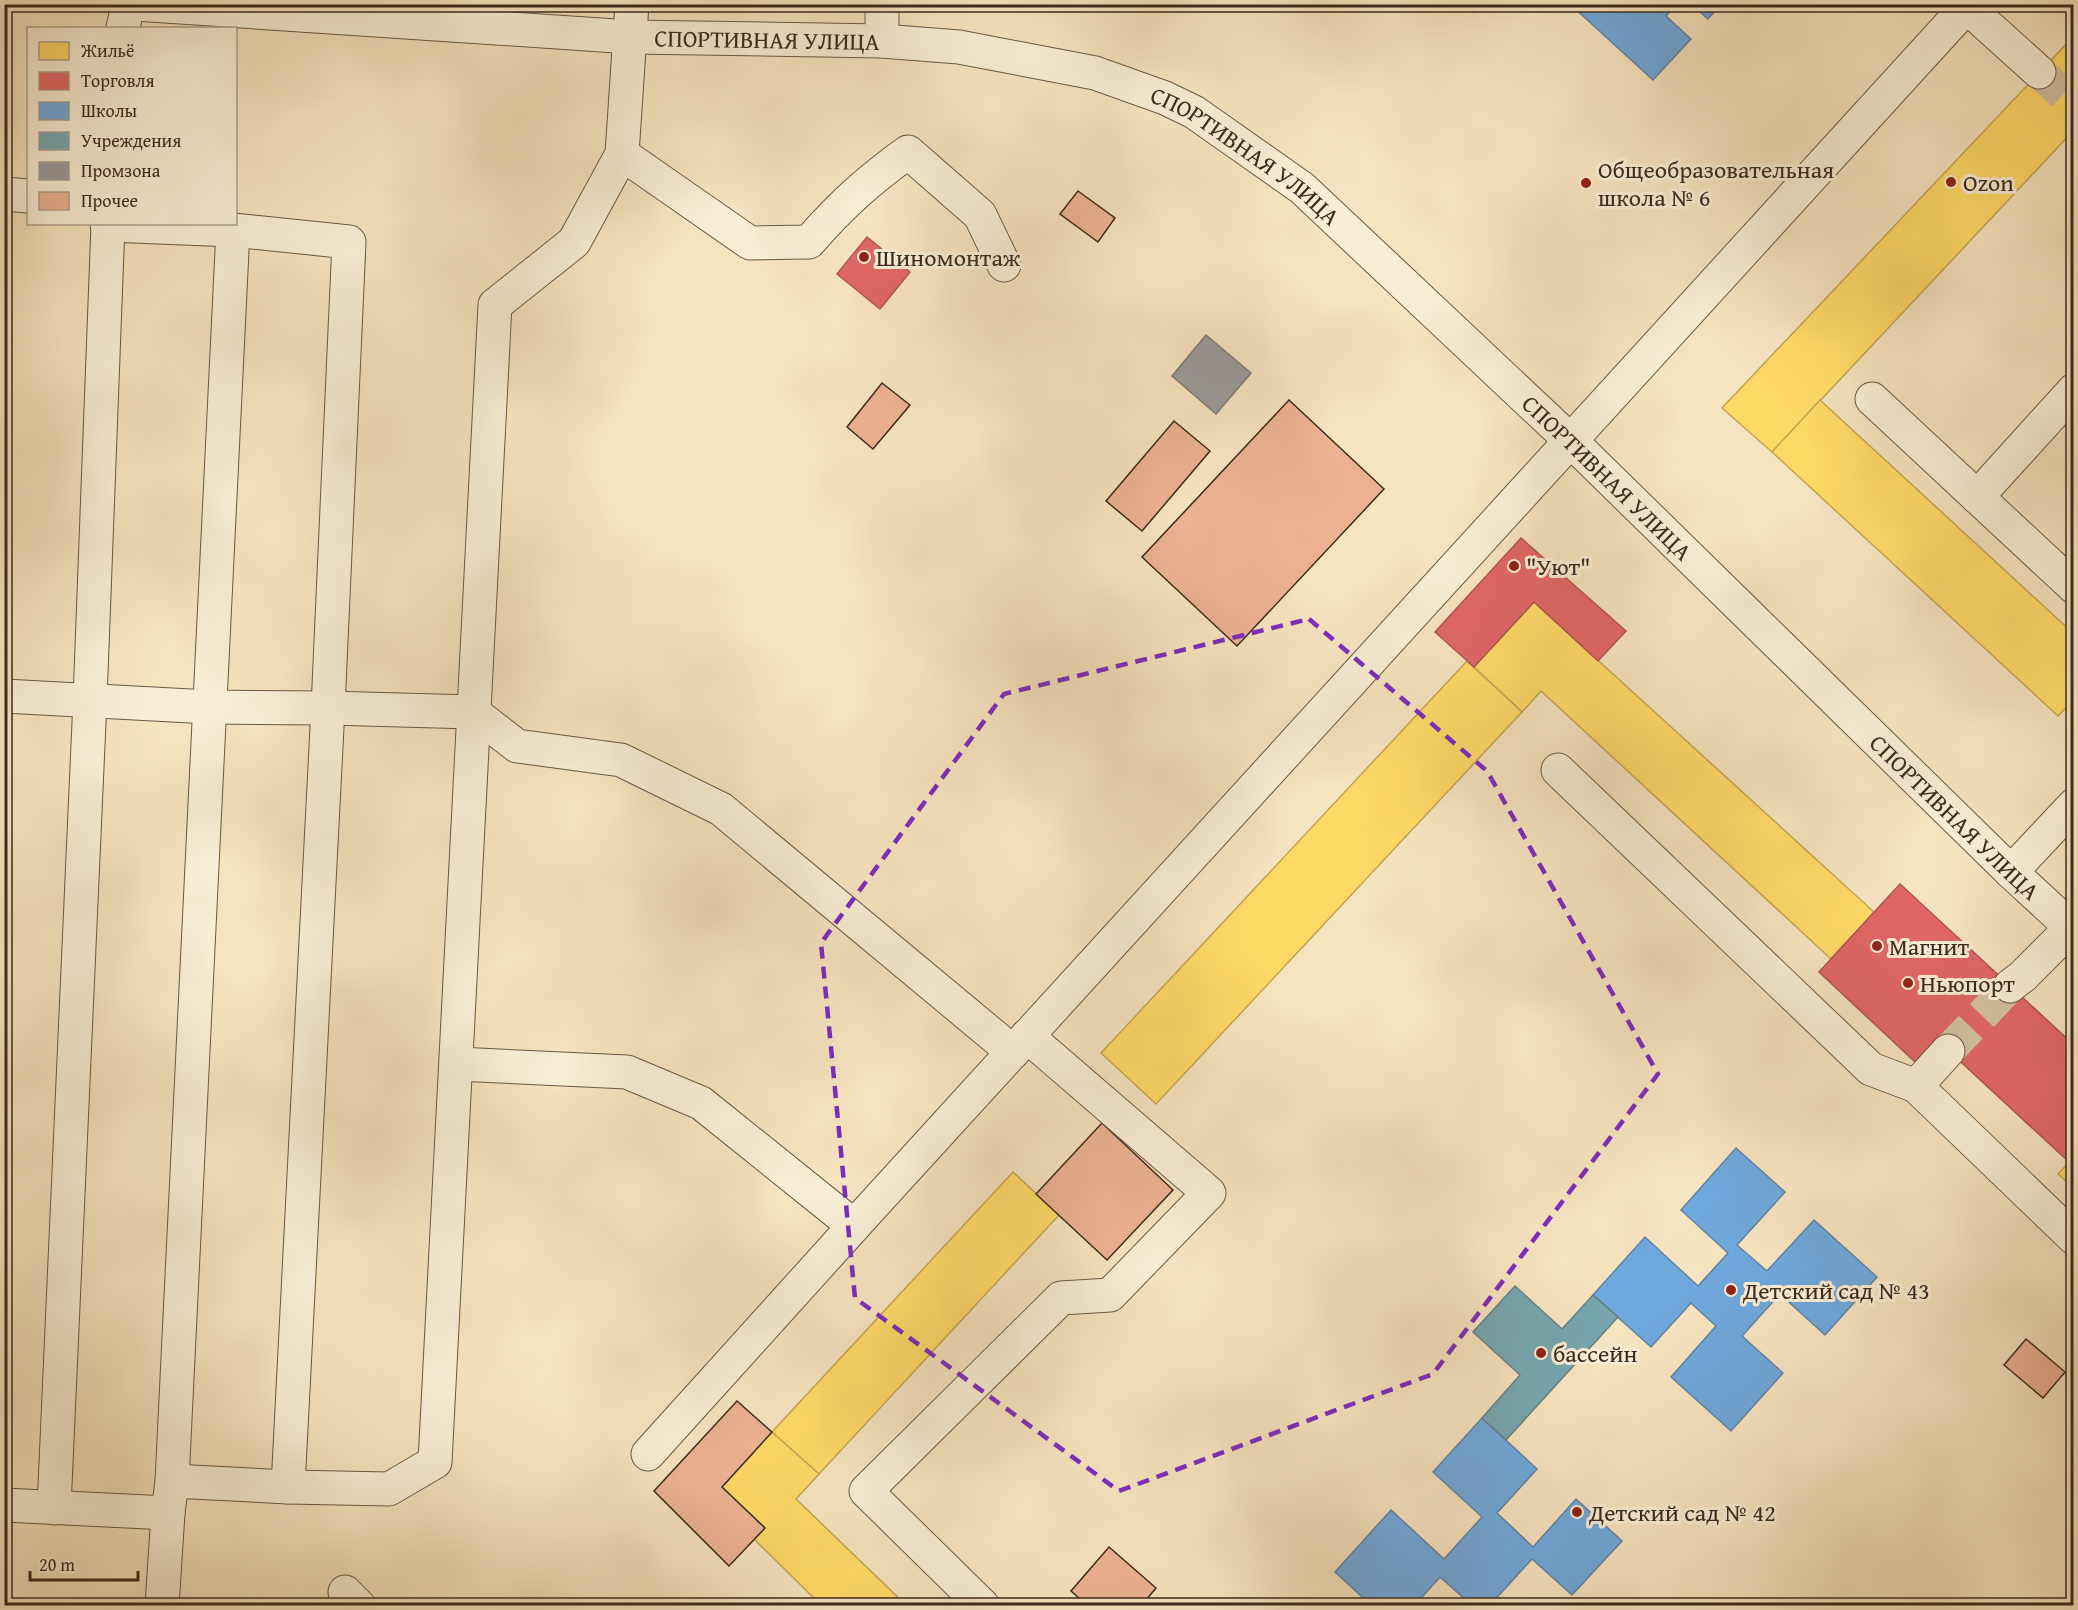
<svg xmlns="http://www.w3.org/2000/svg" width="2078" height="1610" font-family="'Gentium Book Plus',serif">
	<rect width="100%" height="100%" fill="#f6e3bf"/>
	<filter id="stains"><feTurbulence type="fractalNoise" baseFrequency=".00333" numOctaves="4"/><feColorMatrix values="0 0 0 0 .2 0 0 0 0 .09 0 0 0 0 .02 0 0 0 .5 -.17"/></filter>
	<radialGradient id="worn" r=".72"><stop offset=".6" stop-color="#630" stop-opacity="0"/><stop offset="1" stop-color="#630" stop-opacity=".3"/></radialGradient>
	<g fill="#ffd966" stroke="#c4a451" stroke-width="1.5">
		<polygon points="2074,36 2074,130 1772,452 1722,408"/>
		<polygon points="1820,400 2074,634 2074,700 2058,716 1772,452"/>
		<polygon points="1534,602 1874,912 1831,959 1541,691 1522,712 1474,667"/>
		<polygon points="1467,661 1522,712 1156,1104 1101,1053"/>
		<polygon points="2074,1157 2074,1188 2058,1174"/>
		<polygon points="1013,1172 1059,1215 819,1474 772,1432"/>
		<polygon points="772,1432 819,1474 796,1499 907,1606 822,1606 754,1539 765,1528 722,1487"/>
	</g>
	<g fill="#e06666" stroke="#af5451" stroke-width="1.5">
		<polygon points="867,237 910,272 880,309 837,274"/>
		<polygon points="1521,538 1626,631 1598,661 1534,602 1474,667 1435,632"/>
		<polygon points="1900,884 2074,1045 2074,1157 2069,1162 1936,1039 1915,1062 1819,972"/>
	</g>
	<g fill="#6fa8dc" stroke="#6082a3" stroke-width="1.5">
		<polygon points="1465,4 1479,4 1473,12"/>
		<polygon points="1570,4 1676,4 1666,16 1691,39 1653,80"/>
		<polygon points="1691,4 1721,4 1708,19"/>
		<polygon points="1736,1148 1785,1192 1737,1245 1767,1271 1814,1220 1877,1277 1825,1335 1780,1294 1742,1336 1783,1373 1731,1431 1671,1377 1716,1326 1691,1303 1651,1347 1593,1295 1645,1237 1698,1286 1728,1253 1681,1210"/>
		<polygon points="1482,1418 1537,1469 1497,1513 1533,1547 1576,1499 1622,1541 1572,1595 1532,1559 1489,1606 1464,1606 1468,1602 1440,1577 1414,1606 1372,1606 1335,1572 1391,1510 1444,1559 1482,1517 1433,1472"/>
	</g>
	<polygon fill="#76a5af" stroke="#658084" stroke-width="1.5" points="1515,1286 1562,1329 1593,1295 1618,1317 1506,1440 1482,1418 1520,1375 1473,1332"/>
	<polygon fill="#999" stroke="#7d7874" stroke-width="1.5" points="1206,335 1251,373 1216,414 1172,376"/>
	<g fill="#ecb191" stroke="#3c2a1f" stroke-width="1.5">
		<polygon points="1078,191 1115,218 1098,242 1060,214"/>
		<polygon points="882,383 910,405 873,449 847,427"/>
		<polygon points="1289,400 1384,489 1237,646 1142,557"/>
		<polygon points="1174,421 1210,451 1142,531 1106,501"/>
		<polygon points="1102,1123 1173,1190 1107,1260 1036,1194"/>
		<polygon points="2026,1339 2065,1372 2043,1398 2004,1365"/>
		<polygon points="737,1401 772,1432 722,1487 765,1528 729,1566 654,1491"/>
		<polygon points="1109,1547 1156,1588 1141,1606 1088,1606 1071,1591"/>
	</g>
	<g fill="none" stroke-linecap="round" stroke-linejoin="round">
		<g stroke="#d1be9f" stroke-width="33" stroke-dasharray="33 16" stroke-linecap="butt">
			<polyline points="2039,72 2074,104"/>
			<polyline points="1948,1051 2010,986"/>
		</g>
		<defs>
			<g id="minor">
				<path id="s1" d="M135,4L631,37L882,41L959,47L1095,73L1165,98L1194,112L1302,188L1572,442L2011,872L2074,930"/>
				<polyline points="1967,7 2039,72"/>
				<polyline points="123,28 128,4"/>
				<polyline points="882,41 882,4"/>
				<path d="M622,154L750,243L809,242C840,206 869,180 908,152L980,215L1004,265"/>
				<polyline points="4,194 28,196"/>
				<polyline points="107,224 108,225 233,230 349,242 328,708 288,1487 172,1481"/>
				<polyline points="1872,399 2074,587"/>
				<polyline points="1977,497 2074,390"/>
				<polyline points="4,696 209,707 328,708 473,712 517,746 621,760 721,809 1013,1052"/>
				<polyline points="1558,770 1871,1069 1916,1086 2074,1238"/>
				<polyline points="2011,872 2074,805"/>
				<polyline points="2010,986 2023,976 2071,928"/>
				<polyline points="457,1064 627,1072 701,1103 854,1226 1969,4"/>
				<polyline points="1916,1086 1948,1051"/>
				<polyline points="648,1454 854,1226"/>
				<polyline points="288,1487 389,1489 435,1462 495,305 574,242 622,154 632,4"/>
				<polyline points="4,1505 168,1513 172,1481 233,230"/>
				<polyline points="54,1508 90,700 108,224"/>
				<polyline points="345,1592 359,1606"/>
				<polyline points="162,1606 168,1513"/>
				<polyline points="983,1606 866,1491 1061,1298 1110,1295 1209,1193 1027,1036"/>
			</g>
		</defs>
		<use href="#minor" stroke="#6a5847" stroke-width="35"/>
		<use href="#minor" stroke="#f9edd5" stroke-width="33"/>
	</g>
	<path fill="none" stroke="#7b2cbf" stroke-width="4.5" stroke-dasharray="12 8" stroke-linejoin="round" d="M1309,619L1487,771L1658,1074L1433,1374L1119,1491L855,1298L821,943L1004,694Z"/>
	<g fill="#8f2418" stroke="#f9edd5" stroke-width="2">
		<circle cx="1951" cy="182" r="6"/>
		<circle cx="1586" cy="183" r="6"/>
		<circle cx="864" cy="257" r="6"/>
		<circle cx="1514" cy="566" r="6"/>
		<circle cx="1877" cy="946" r="6"/>
		<circle cx="1908" cy="983" r="6"/>
		<circle cx="1731" cy="1290" r="6"/>
		<circle cx="1541" cy="1353" r="6"/>
		<circle cx="1577" cy="1512" r="6"/>
	</g>
	<g text-anchor="middle" dominant-baseline="central" stroke-width="6" stroke-linejoin="round" paint-order="stroke">
		<g font-size="24" fill="#3c2a1f" stroke="#f9edd5">
			<text stroke="none"><textPath href="#s1" startOffset="633">СПОРТИВНАЯ УЛИЦА</textPath></text>
			<text stroke="none"><textPath href="#s1" startOffset="1137">СПОРТИВНАЯ УЛИЦА</textPath></text>
			<text stroke="none"><textPath href="#s1" startOffset="1623">СПОРТИВНАЯ УЛИЦА</textPath></text>
			<text stroke="none"><textPath href="#s1" startOffset="2109">СПОРТИВНАЯ УЛИЦА</textPath></text>
		</g>
		<g font-size="24" fill="#3c2a1f" stroke="#f9edd5" text-anchor="start">
			<text x="1598" y="169">Общеобразовательная<tspan x="1598" dy="28">школа № 6</tspan></text>
			<text x="1963" y="182">Ozon</text>
			<text x="876" y="257">Шиномонтаж</text>
			<text x="1526" y="566">"Уют"</text>
			<text x="1889" y="946">Магнит</text>
			<text x="1920" y="983">Ньюпорт</text>
			<text x="1743" y="1290">Детский сад № 43</text>
			<text x="1553" y="1353">бассейн</text>
			<text x="1589" y="1512">Детский сад № 42</text>
		</g>
	</g>
	<rect width="2078" height="1610" fill="none" stroke="#f6e3bf" stroke-width="24"/>
	<rect x="6" y="6" width="2066" height="1598" fill="none" stroke="#3c2a1f" stroke-width="3"/>
	<rect x="12" y="12" width="2054" height="1586" fill="none" stroke="#3c2a1f" stroke-width="1.5"/>
	<rect x="27" y="27" width="210" height="198" fill="#f9edd5" stroke="#ad9f8c" stroke-width="1.5"/>
	<rect x="39" y="42" width="30" height="18" fill="#ffd966" stroke="#ad9f8c" stroke-width="1.5"/>
	<text x="81" y="57" font-size="18" fill="#3c2a1f">Жильё</text>
	<rect x="39" y="72" width="30" height="18" fill="#e06666" stroke="#ad9f8c" stroke-width="1.5"/>
	<text x="81" y="87" font-size="18" fill="#3c2a1f">Торговля</text>
	<rect x="39" y="102" width="30" height="18" fill="#6fa8dc" stroke="#ad9f8c" stroke-width="1.5"/>
	<text x="81" y="117" font-size="18" fill="#3c2a1f">Школы</text>
	<rect x="39" y="132" width="30" height="18" fill="#76a5af" stroke="#ad9f8c" stroke-width="1.5"/>
	<text x="81" y="147" font-size="18" fill="#3c2a1f">Учреждения</text>
	<rect x="39" y="162" width="30" height="18" fill="#999999" stroke="#ad9f8c" stroke-width="1.5"/>
	<text x="81" y="177" font-size="18" fill="#3c2a1f">Промзона</text>
	<rect x="39" y="192" width="30" height="18" fill="#ecb191" stroke="#ad9f8c" stroke-width="1.5"/>
	<text x="81" y="207" font-size="18" fill="#3c2a1f">Прочее</text>
	<path d="M30 1571v9h108v-9" fill="none" stroke="#3c2a1f" stroke-width="3"/>
	<text x="39" y="1571" font-size="18" fill="#3c2a1f" stroke="#f9edd5" stroke-width="4.5" paint-order="stroke">20 m</text>
	<rect width="100%" height="100%" filter="url(#stains)"/>
	<rect width="100%" height="100%" fill="url(#worn)"/>
</svg>
